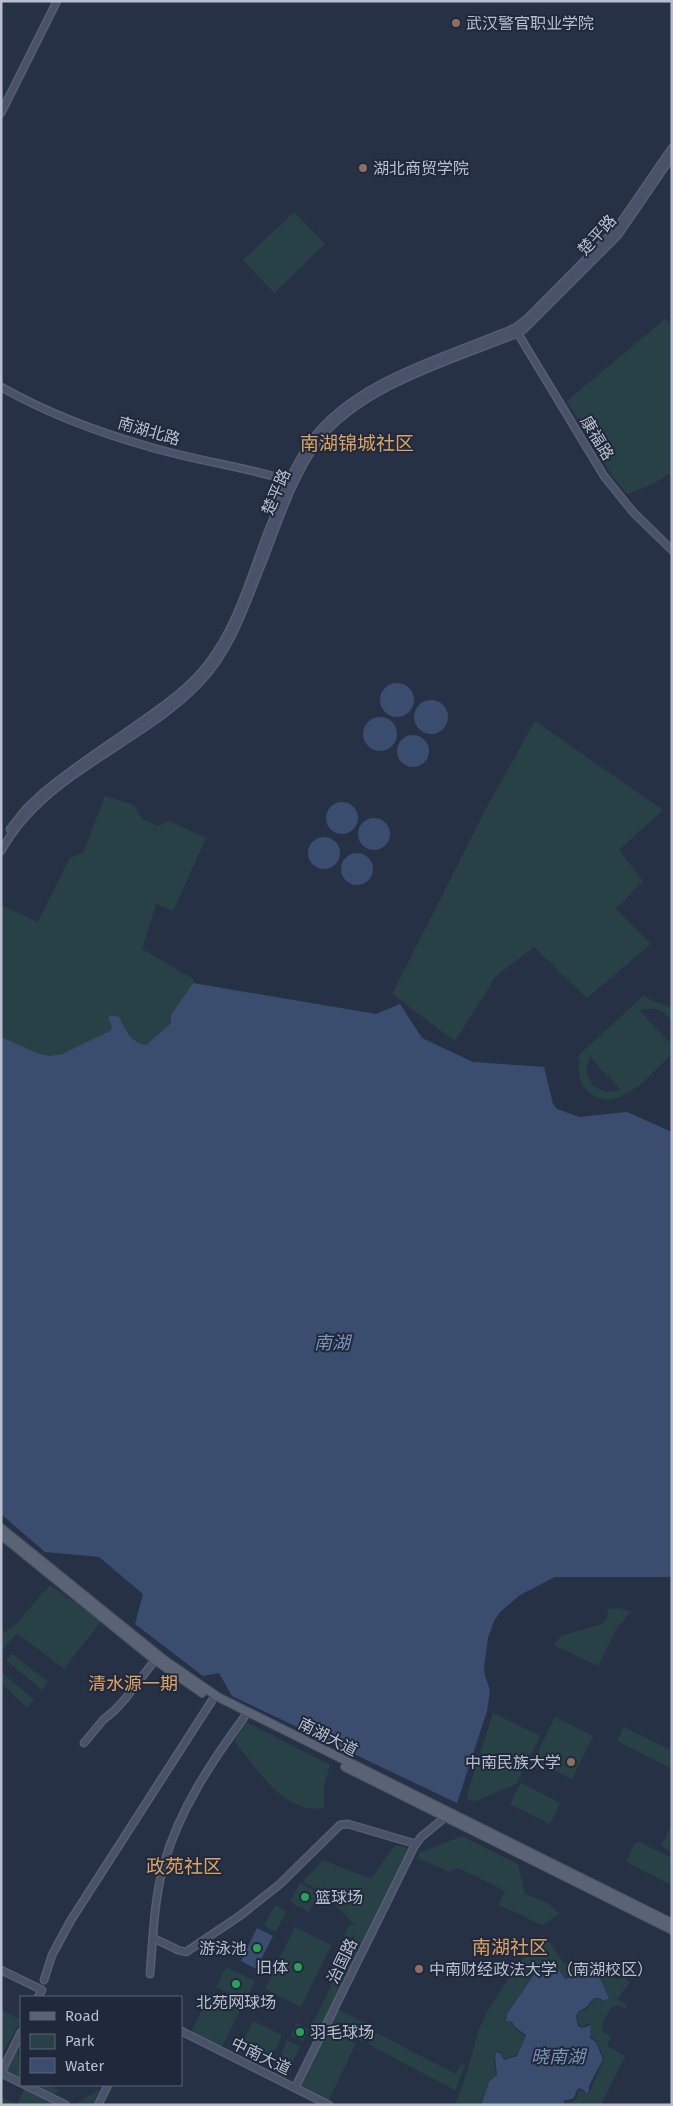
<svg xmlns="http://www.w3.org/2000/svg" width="673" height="2106" font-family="'Fira Sans','Noto Sans SC',sans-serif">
	<rect width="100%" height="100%" fill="#263146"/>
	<g fill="#284147" fill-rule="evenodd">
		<polygon points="294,212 325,244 274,293 243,260"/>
		<polygon points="666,318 672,330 672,472 653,484 627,494 611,474 567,401"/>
		<polygon points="535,721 663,810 619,850 643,881 616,909 651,944 587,998 534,947 496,976 455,1041 392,994 489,803"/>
		<path d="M105,796L134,805L142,819L158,826L169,821L206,838L173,911L156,904L142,949L195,980L171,1015V1023L146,1045C131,1043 125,1029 119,1017L108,1018L112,1027L110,1031C99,1037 60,1057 49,1056C33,1054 16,1043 1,1037V905L38,922L70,858L83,853Z"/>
		<path d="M644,995C651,1003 663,1002 672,1009V1023C665,1010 653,1005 640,1011L670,1043L672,1040V1054C652,1072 618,1117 589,1092C579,1084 577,1072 580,1060L577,1057ZM590,1057L620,1089V1090L606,1092L592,1085L586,1070Z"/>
		<polygon points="50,1585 101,1621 64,1669 17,1633 1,1651 1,1635 15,1625"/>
		<polygon points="619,1608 631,1612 618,1626 598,1666 554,1645 561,1636 602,1624 606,1620 609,1609"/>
		<polygon points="12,1654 48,1682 42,1690 6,1660"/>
		<polygon points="1,1672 34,1700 27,1708 1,1683"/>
		<polygon points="493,1713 540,1736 516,1784 476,1801 468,1800 467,1794"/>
		<polygon points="555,1717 593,1736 572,1779 534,1760"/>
		<path d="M246,1722L330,1765L324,1787V1808C282,1814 258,1769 234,1741Z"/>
		<polygon points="624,1727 672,1751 672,1769 617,1741"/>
		<polygon points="521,1783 560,1803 550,1824 510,1804"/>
		<polygon points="672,1824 672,1852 661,1846"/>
		<polygon points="462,1836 518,1864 525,1894 549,1904 559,1914 542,1925 499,1905 505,1891 458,1868 449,1872 418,1858 419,1853"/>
		<polygon points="639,1842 672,1858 672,1885 626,1862 635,1843"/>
		<polygon points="395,1845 411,1849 323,2027 356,2043 329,2100 295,2083 320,2032 311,2028 358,1928 352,1938 344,1935 350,1924 357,1927 324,1893 305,1883 304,1880 323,1860 371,1879"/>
		<polygon points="300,1883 319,1893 309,1912 290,1902"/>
		<polygon points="275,1905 286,1911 276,1932 264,1926"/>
		<polygon points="295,1927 331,1945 301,2007 265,1989"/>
		<path d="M542,1935C550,1940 558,1955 564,1964L580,1961L600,1964L605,1975L608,1974L617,1980L620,1975H627L626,1980L630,1982L617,1999L627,2005L625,2008L616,2005L610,2009L602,2025L604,2032L611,2037L607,2046L625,2056L602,2102L604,2105H565V2101L571,2102L577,2097L579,2089L586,2094L590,2091L604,2059L597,2041L591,2037V2024H587L583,2027L579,2025L577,2016L580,2011L586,2010L594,1999H599L603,2002L609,1998L600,1977V1970L580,1965L571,1976L565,1978L561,1971L537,1969L507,2013L505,2021L512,2023L516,2030L525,2036L517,2055L504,2059L500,2052L496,2051L494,2056L496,2075L489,2080L480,2105H455L468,2070L479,2029L487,2012L512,1972Z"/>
		<polygon points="226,1967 255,1981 245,2001 216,1987"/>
		<polygon points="209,1995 240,2010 222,2047 191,2033"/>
		<polygon points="336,2008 376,2029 364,2042 327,2025"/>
		<polygon points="1,2010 21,2020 1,2056"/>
		<polygon points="253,2021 282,2035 270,2061 240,2047"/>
		<polygon points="297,2023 309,2029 303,2041 291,2035"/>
		<polygon points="377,2033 456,2074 461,2063 465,2066 455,2090 368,2044"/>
		<polygon points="287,2040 300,2047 291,2065 279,2059"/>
		<polygon points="17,2045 21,2081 4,2073"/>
		<polygon points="279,2060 292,2066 285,2080 273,2073"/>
		<polygon points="36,2085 53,2085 58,2092 53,2095 41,2090"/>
		<polygon points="25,2088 60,2105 1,2105 1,2097 17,2104"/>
		<polygon points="100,2089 92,2105 74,2105"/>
	</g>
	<g fill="#3b4d6f">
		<circle cx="397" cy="700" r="17"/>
		<circle cx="431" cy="717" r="17"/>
		<circle cx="380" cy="734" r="17"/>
		<circle cx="413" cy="751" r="16"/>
		<circle cx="342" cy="818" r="16"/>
		<circle cx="374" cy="834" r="16"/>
		<circle cx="324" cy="853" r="16"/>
		<circle cx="357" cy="869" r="16"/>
		<path d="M193,983L376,1014L400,1004L422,1038L473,1062L544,1067L553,1104L557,1109L579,1117L627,1112L672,1132V1577H555L520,1595L500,1612L494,1621L488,1638L484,1667L485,1676L490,1690L487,1711L457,1803L232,1696L219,1673L203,1676L135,1624L143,1594L99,1557L45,1552L1,1514V1037L37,1053L49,1056L62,1054L110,1031L112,1027L108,1018L111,1015L119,1017C125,1029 131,1043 146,1045L171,1023V1015Z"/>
		<polygon points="257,1928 273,1936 256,1969 241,1961"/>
		<path d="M580,1966L599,1971L600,1978L609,1998L604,2001L599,1998H594C588,2004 588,2008 579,2011L576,2016L578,2026L583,2028L591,2025L590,2038L596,2042L603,2059L589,2086V2091L586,2094L584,2090L579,2088C572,2095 579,2100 564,2100V2105H481L489,2081L497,2075L495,2056L496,2052L500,2053L504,2060L517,2056L526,2035L516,2028L512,2022L506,2021L507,2014L537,1970L560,1971L565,1979L571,1977Z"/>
	</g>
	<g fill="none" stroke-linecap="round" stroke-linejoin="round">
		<defs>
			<g id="secondary">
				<polyline points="1,113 57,1"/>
				<polyline points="517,332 604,476 633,512 672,550"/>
				<path d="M1,387C47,413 100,433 150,447C197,461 246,467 291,481"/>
				<path d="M10,829L26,809L43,793C75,766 111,744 144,720C168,703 192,686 209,663C238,625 251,576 268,532C281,500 292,469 312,440C356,380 448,357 515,328L528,318L617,228L672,148"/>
				<path d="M1,851C45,771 141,745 201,681C232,648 245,604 262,563C278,522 292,477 318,441C361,385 454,359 518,333L524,329L618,235L672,156"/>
				<polyline points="84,1743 103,1720 115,1710 125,1699 155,1660"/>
				<polyline points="153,1938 178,1950 186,1952 241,1915 261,1899 280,1884 340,1825 348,1824 416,1844"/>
				<polyline points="1,1970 42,1990 38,1997"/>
				<path d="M150,1974C153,1938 154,1899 164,1864C179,1810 212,1761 245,1716"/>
				<polyline points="44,1980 52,1955 71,1920 213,1699"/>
				<polyline points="181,2031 329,2105"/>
				<polyline points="1,2073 21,2032"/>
				<polyline points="1,2073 21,2083"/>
				<polyline points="25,2085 66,2105"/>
				<polyline points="295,2088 414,1847 421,1837 448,1815"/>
				<polyline points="98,2105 108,2085"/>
			</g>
			<g id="primary">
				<polyline points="1,1528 163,1659 218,1697 672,1923"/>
				<polyline points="1,1535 155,1660 202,1693"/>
				<polyline points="345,1767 672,1930"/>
			</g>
		</defs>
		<use href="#secondary" stroke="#565f70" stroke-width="9"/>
		<use href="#primary" stroke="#444d5e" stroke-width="10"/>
		<use href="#secondary" stroke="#495268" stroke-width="6"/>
		<use href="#primary" stroke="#596375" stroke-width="8"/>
	</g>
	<g fill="#8d6e63" stroke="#1f293b" stroke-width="2">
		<circle cx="456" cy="23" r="5"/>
		<circle cx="363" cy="168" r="5"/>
		<circle cx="571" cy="1762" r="5"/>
		<circle cx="419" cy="1969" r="5"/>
	</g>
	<g fill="#2e9e5b" stroke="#1f293b" stroke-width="2">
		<circle cx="305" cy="1897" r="5"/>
		<circle cx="257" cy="1948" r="5"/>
		<circle cx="298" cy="1967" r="5"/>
		<circle cx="236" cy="1984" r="5"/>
		<circle cx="300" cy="2032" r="5"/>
	</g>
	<g text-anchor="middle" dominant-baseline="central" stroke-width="4" stroke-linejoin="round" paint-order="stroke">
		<g font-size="16" fill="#b9bfce" stroke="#1f293b" text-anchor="start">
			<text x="466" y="23">武汉警官职业学院</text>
			<text x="373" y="168">湖北商贸学院</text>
			<text x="561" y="1762" text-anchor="end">中南民族大学</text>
			<text x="315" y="1897">篮球场</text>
			<text x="247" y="1948" text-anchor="end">游泳池</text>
			<text x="288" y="1967" text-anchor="end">旧体</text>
			<text x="429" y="1969">中南财经政法大学（南湖校区）</text>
			<text x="236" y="2002" text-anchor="middle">北苑网球场</text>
			<text x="310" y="2032">羽毛球场</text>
		</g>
		<g font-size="16" fill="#b9bfce" stroke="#1f293b">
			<text transform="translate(597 235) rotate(-48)">楚平路</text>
			<text transform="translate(149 431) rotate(16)">南湖北路</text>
			<text transform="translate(597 438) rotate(59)">康福路</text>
			<text transform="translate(276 492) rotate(-67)">楚平路</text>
			<text transform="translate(328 1737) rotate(27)">南湖大道</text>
			<text transform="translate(342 1961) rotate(-64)">治国路</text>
			<text transform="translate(261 2056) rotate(26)">中南大道</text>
		</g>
		<g font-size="18" font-style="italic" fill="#7e92b7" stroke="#1f293b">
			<text x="332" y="1343">南湖</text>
			<text x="558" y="2057">晓南湖</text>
		</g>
		<g font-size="18" fill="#dda265" stroke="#1f293b">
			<text x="133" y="1684">清水源一期</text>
		</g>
		<g font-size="19" fill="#dda265" stroke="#1f293b">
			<text x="357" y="443">南湖锦城社区</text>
			<text x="184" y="1866">政苑社区</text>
			<text x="510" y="1947">南湖社区</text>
		</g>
	</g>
	<rect width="673" height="2106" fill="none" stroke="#b9bfce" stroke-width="5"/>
	<rect x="20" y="1996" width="162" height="90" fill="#1f293b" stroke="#5d6576"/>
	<rect x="30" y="2012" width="25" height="8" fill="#596375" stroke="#5d6576"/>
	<text x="65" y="2021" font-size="15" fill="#b9bfce">Road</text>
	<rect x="30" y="2034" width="25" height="15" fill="#284147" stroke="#5d6576"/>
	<text x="65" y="2046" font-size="15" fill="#b9bfce">Park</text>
	<rect x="30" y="2058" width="25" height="15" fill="#3b4d6f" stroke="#5d6576"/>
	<text x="65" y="2071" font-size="15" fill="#b9bfce">Water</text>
</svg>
